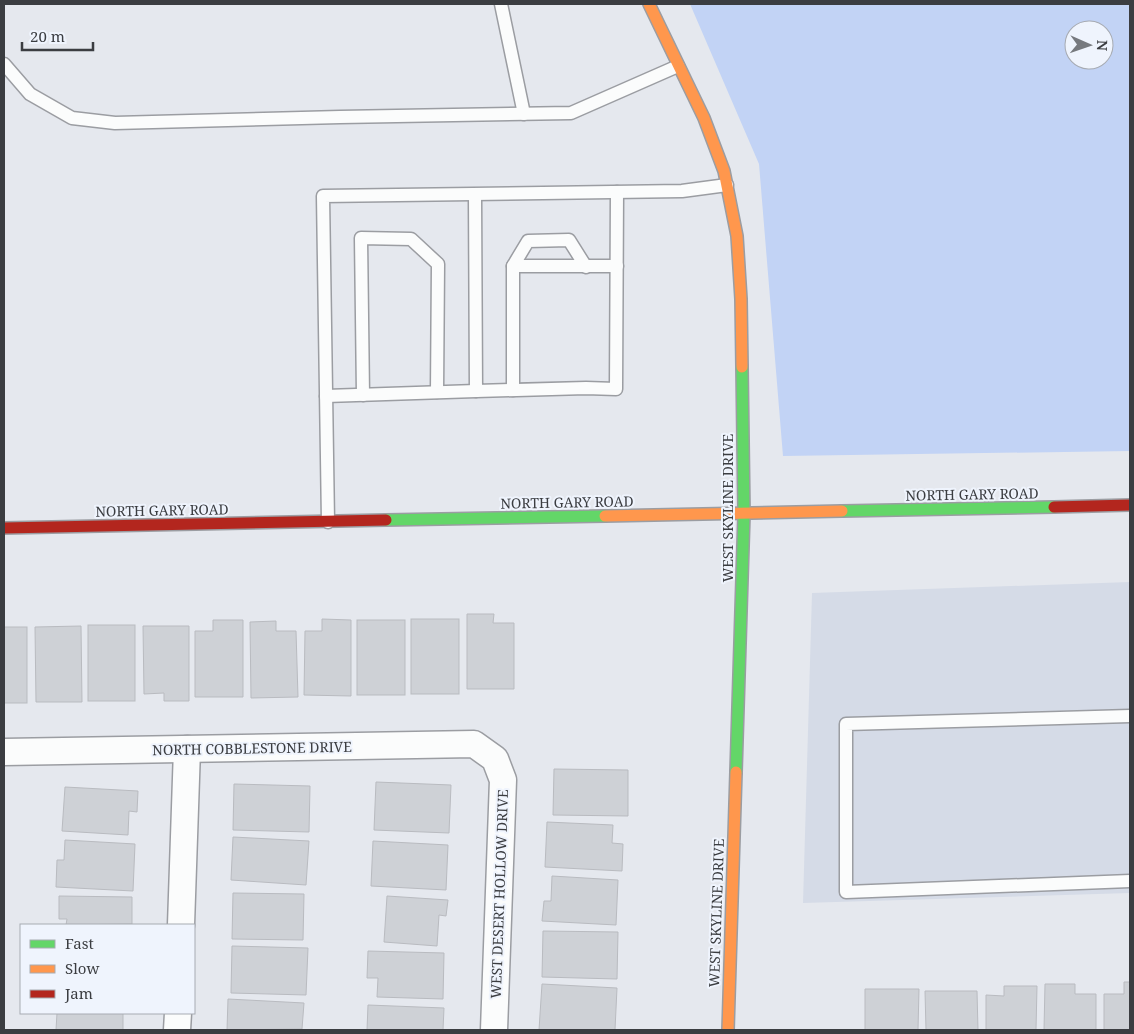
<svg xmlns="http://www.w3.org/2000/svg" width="1134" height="1034" font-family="'Noto Serif',serif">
	<rect width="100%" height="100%" fill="#e5e8ee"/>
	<polygon fill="#d5dbe7" points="1130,582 1130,893 803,903 812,593"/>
	<path fill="#c2d3f5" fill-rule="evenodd" d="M690,4H1130V451L783,456L759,164ZM1074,30H1104V60H1074Z"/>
	<g fill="#ced1d6" stroke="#b9bbc0">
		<polygon points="467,614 494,614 493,623 514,623 514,689 467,689"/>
		<polygon points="322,619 351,620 351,696 304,695 305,631 322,631"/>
		<rect x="411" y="619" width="48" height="75"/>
		<polygon points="213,620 243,620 243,697 195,697 195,631 213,631"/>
		<rect x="357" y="620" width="48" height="75"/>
		<polygon points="276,621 276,631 296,631 298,697 251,698 250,622"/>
		<rect x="88" y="625" width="47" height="76"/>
		<polygon points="81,626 82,702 36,702 35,627"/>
		<polygon points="143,626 189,626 189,701 164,701 164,693 144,694"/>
		<rect x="4" y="627" width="23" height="76"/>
		<polygon points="554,769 628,770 628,816 553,815"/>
		<polygon points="376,782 451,785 449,833 374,830"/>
		<polygon points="234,784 310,786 309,832 233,830"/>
		<polygon points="65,787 138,791 137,812 129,811 128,835 62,831"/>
		<polygon points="547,822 613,825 612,843 623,844 622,871 545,867"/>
		<polygon points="233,837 309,841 306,885 231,880"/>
		<polygon points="65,840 135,844 133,891 56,887 57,860 64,860"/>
		<polygon points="373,841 448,845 446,890 371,886"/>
		<polygon points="552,876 618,880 616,925 542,921 544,901 551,901"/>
		<polygon points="233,893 304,894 303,940 232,939"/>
		<polygon points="59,896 132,897 132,924 66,925 67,919 59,919"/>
		<polygon points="387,896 448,900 446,916 439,915 437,946 384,942"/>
		<polygon points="543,931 618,932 617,979 542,977"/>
		<polygon points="232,946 308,948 306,995 231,993"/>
		<polygon points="368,951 444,953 443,999 377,997 378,978 367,978"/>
		<polygon points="1124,982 1130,982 1130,1030 1104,1030 1104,994 1124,994"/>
		<polygon points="542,984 617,988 615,1030 539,1030"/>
		<polygon points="1045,984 1075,984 1075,994 1096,994 1096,1030 1044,1030"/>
		<polygon points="1004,986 1037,986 1036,1030 986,1030 986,995 1004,996"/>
		<polygon points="865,989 919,989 918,1030 865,1030"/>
		<polygon points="925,991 977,991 978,1030 926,1030"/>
		<polygon points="228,999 304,1003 302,1029 227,1030"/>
		<polygon points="368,1005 444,1008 443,1030 367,1030"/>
		<polygon points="57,1013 123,1013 123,1030 130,1030 56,1030"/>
	</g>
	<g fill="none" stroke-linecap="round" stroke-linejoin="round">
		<defs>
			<g id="lane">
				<polyline points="501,4 524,114"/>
				<polyline points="4,64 30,94 72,118 115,123 340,117 571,113 678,66"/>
				<polyline points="475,195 476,391 586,388 616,389 617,192"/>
				<polyline points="513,266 617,266"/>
				<polyline points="513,390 513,266 528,241 569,240 586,267"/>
				<polyline points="363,395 361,238 411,239 438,264 437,392"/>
				<polyline points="326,396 476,391"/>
				<polyline points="328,522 323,196 682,191 727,185"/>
				<polyline points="1130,716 846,724 846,892 1130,881"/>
			</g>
			<g id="street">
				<polyline points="4,752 474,744 495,759 503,780 494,1030"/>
				<polyline points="181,925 187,749"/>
				<polyline points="177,1030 178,1013"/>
			</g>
			<g id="fast">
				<polyline points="842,511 1054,507"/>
				<polyline points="386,520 605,516"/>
				<polyline points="736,772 744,514 742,367"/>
			</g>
			<g id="slow">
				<polyline points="649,4 704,118 724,171 737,236 741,299 742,367"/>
				<polyline points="605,516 842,511"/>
				<polyline points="728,1030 736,772"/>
			</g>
			<g id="jam">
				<polyline points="1054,507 1130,505"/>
				<polyline points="4,528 386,520"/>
			</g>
		</defs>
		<use href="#lane" stroke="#9b9da2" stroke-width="15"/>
		<use href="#street" stroke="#9b9da2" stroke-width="29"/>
		<use href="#fast" stroke="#9b9da2" stroke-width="14"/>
		<use href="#slow" stroke="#9b9da2" stroke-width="14"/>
		<use href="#jam" stroke="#9b9da2" stroke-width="14"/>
		<use href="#lane" stroke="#fbfcfc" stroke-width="12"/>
		<use href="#street" stroke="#fbfcfc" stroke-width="26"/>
		<use href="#fast" stroke="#63d668" stroke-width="11"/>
		<use href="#slow" stroke="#ff974d" stroke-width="11"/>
		<use href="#jam" stroke="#b3261e" stroke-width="11"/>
	</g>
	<g text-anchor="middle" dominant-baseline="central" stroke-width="4" stroke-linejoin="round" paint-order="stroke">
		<g font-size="14" fill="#3b3d41" stroke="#eff4fd">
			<text transform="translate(972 494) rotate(-1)">NORTH GARY ROAD</text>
			<text transform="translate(567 502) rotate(-1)">NORTH GARY ROAD</text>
			<text transform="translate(727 508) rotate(-90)">WEST SKYLINE DRIVE</text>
			<text transform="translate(162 510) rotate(-1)">NORTH GARY ROAD</text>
			<text transform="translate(252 748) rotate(-1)">NORTH COBBLESTONE DRIVE</text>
			<text transform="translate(499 894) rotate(-88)">WEST DESERT HOLLOW DRIVE</text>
			<text transform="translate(716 913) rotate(-88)">WEST SKYLINE DRIVE</text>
		</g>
	</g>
	<rect width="1134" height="1034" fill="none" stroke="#3b3d41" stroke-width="10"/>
	<rect x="20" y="924" width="175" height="90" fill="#eff4fd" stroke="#a7abb2"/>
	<rect x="30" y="940" width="25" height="8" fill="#63d668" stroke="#a7abb2"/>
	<text x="65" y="949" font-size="15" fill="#3b3d41">Fast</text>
	<rect x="30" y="965" width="25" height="8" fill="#ff974d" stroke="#a7abb2"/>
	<text x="65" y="974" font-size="15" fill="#3b3d41">Slow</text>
	<rect x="30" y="990" width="25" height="8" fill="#b3261e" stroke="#a7abb2"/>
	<text x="65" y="999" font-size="15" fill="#3b3d41">Jam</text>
	<g transform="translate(1089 45) rotate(92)"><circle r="24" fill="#eff4fd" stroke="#a7abb2"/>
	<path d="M0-4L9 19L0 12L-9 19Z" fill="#76797e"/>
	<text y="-8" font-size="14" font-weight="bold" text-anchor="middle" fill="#3b3d41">N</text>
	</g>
	<path d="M22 42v8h71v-8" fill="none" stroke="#3b3d41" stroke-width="2.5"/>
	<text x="30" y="42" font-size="15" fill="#3b3d41" stroke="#eff4fd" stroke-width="4" paint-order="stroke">20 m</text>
</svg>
